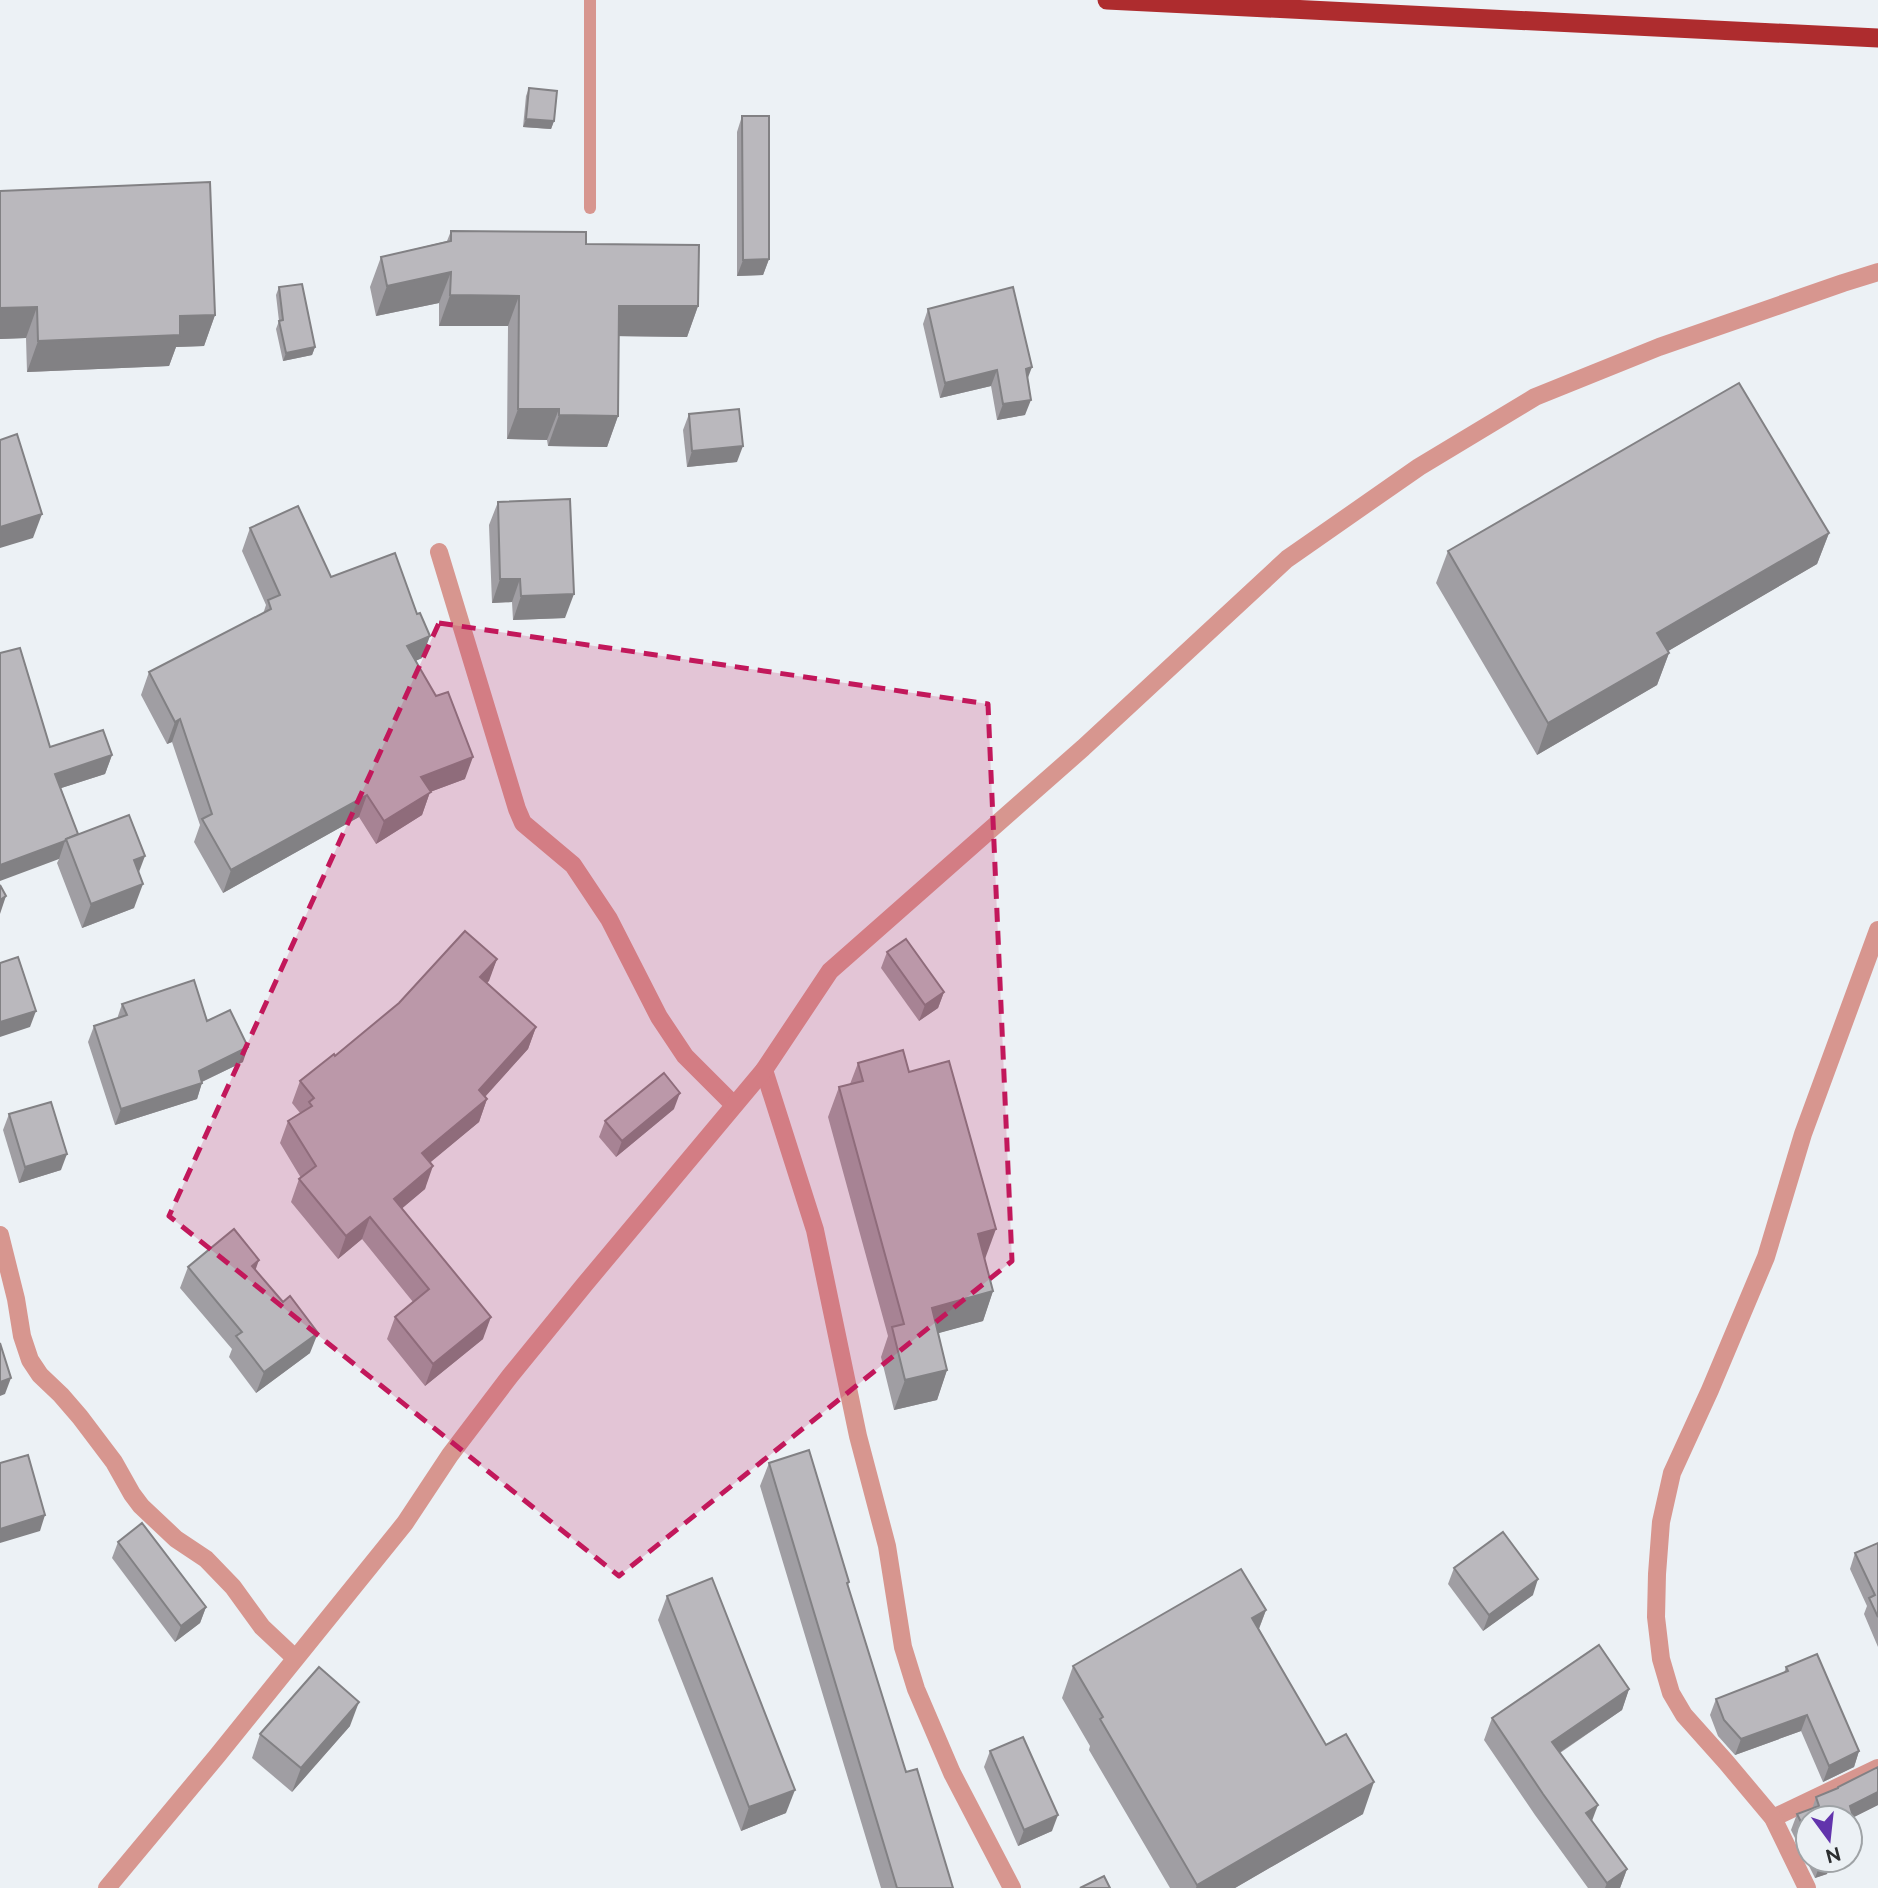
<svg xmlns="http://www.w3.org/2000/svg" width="1878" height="1888" font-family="Raleway,sans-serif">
	<rect width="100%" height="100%" fill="#ecf1f5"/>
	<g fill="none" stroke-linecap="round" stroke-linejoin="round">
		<polyline stroke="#d7968f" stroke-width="12" points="590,0 590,208"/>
		<g stroke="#d7968f" stroke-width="18">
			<polyline points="439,552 517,809 523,823 573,865 609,919 659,1017 685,1056 734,1105"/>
			<polyline points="764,1070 815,1230 858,1436 887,1546 903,1647 916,1689 952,1773 1012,1888"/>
			<polyline points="0,1235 16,1299 22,1336 30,1360 40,1375 61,1395 80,1417 114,1462 132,1494 141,1506 176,1539 206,1559 233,1587 262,1627 295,1658"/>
			<polyline points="1773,1818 1878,1768"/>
			<polyline points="1807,1888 1773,1818 1726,1762 1684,1715 1671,1693 1661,1659 1656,1617 1657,1574 1661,1522 1672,1473 1710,1390 1766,1257 1803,1134 1878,930"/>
		</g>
		<polyline stroke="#d7968f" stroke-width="18" points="107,1888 217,1756 405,1523 450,1455 510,1376 585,1284 764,1070 830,971 1083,748 1287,559 1419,467 1535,397 1659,347 1843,283 1878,272"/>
		<polyline stroke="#ae2c2e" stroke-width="19" points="1107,0 1878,38"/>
	</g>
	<g fill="#a09ea3" fill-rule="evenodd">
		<polygon points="529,88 554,121 551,129 523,127 526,96"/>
		<polygon points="742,116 769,259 763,275 737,276 737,132"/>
		<polygon points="0,191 215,315 204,346 176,347 169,366 27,372 26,338 0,339"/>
		<polygon points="451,231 586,244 698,306 687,337 619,336 618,416 607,447 548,446 547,440 507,439 508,326 439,326 439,303 376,316 370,287 381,257 447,241"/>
		<polygon points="279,287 315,347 312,355 283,361 276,329 279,321 276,295"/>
		<polygon points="928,309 1028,379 1025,415 997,420 991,386 940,398 923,324"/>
		<polygon points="689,414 737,462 687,467 683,430"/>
		<polygon points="498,502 565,618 513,620 512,602 492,603 489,525"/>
		<polygon points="250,528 331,577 422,658 415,661 465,779 430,792 422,815 376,844 359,817 223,893 194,842 200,825 172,742 167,744 141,695 149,672 263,614 266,605 242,551"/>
		<polygon points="1829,533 1817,564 1668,651 1669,653 1657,685 1537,755 1436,583 1448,551"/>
		<polygon points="50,747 112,755 105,774 61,788 78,834 139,872 134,908 82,928 57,863 59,859"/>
		<polygon points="887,952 944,992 938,1008 919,1021 881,968"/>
		<polygon points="497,959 487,983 536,1027 528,1049 485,1097 487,1099 479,1122 430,1162 425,1189 402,1208 483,1339 425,1386 387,1339 395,1317 413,1302 362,1239 338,1259 291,1202 299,1179 301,1178 280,1143 288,1121 300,1113 292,1103 300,1081 335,1056"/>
		<polygon points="122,1004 207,1021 243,1062 202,1082 197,1099 115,1125 88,1042 94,1026 117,1019"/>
		<polygon points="858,1063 909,1072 985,1259 993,1291 983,1321 938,1333 947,1370 937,1400 894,1410 881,1357 888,1336 828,1117 839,1087 850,1084"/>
		<polygon points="674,1109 616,1157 599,1137 605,1121"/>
		<polygon points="9,1114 61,1170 19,1183 3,1130"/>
		<polygon points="188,1267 256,1270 310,1353 256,1393 229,1357 232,1349 180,1288"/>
		<polygon points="769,1463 849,1582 848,1585 906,1772 953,1888 881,1888 760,1486"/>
		<polygon points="118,1542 206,1607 200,1623 175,1642 112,1558"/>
		<polygon points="1878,1543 1878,1647 1864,1614 1867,1606 1850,1569 1855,1553"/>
		<polygon points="1454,1568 1533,1595 1483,1631 1448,1584"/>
		<polygon points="667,1596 786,1813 741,1831 658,1620"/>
		<polygon points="1266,1610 1259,1629 1363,1814 1235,1888 1170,1888 1089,1750 1090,1746 1062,1698 1073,1666"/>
		<polygon points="1786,1667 1859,1751 1854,1767 1823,1782 1801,1731 1735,1755 1718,1736 1710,1715 1716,1699 1784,1673"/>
		<polygon points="1629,1689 1622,1710 1560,1753 1592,1821 1627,1869 1620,1888 1588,1888 1535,1815 1484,1740 1492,1718"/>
		<polygon points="350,1726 292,1792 252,1758 260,1734"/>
		<polygon points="990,1751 1052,1831 1018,1846 984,1767"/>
		<path d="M1878,1767V1805L1854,1817L1856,1859L1829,1867L1827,1874L1815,1878L1791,1830L1797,1814L1812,1809L1816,1797L1837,1789L1838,1787ZM1808,1818L1850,1860H1808Z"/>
	</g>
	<g fill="#828184">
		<polygon points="526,119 554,121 551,129 523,127"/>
		<polygon points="769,259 763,275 737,276 743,260"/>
		<polygon points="451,272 439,303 376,316 387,286"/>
		<polygon points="450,295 519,296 508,326 439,326"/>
		<polygon points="619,306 698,306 687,337 608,336"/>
		<polygon points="37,307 26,338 0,339 0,308"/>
		<polygon points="215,315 204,346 176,347 169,366 27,372 38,341 180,316"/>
		<polygon points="315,347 312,355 283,361 286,353"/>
		<polygon points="1032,367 1026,383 1026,369"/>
		<polygon points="997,370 991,386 940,398 945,383"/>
		<polygon points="1031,400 1025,415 997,420 1003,404"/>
		<polygon points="518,409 559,409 547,440 507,439"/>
		<polygon points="559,415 618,416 607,447 548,446"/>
		<polygon points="743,446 737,462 687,467 692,451"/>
		<polygon points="42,514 33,538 0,548 0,527"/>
		<polygon points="1829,533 1817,564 1646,664 1657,633"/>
		<polygon points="500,579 520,579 512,602 492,603"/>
		<polygon points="574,594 565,618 513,620 521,596"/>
		<polygon points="430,636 422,658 398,669 407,646"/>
		<polygon points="1669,653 1657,685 1537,755 1548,723"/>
		<polygon points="180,719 172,742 167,744 175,722"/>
		<polygon points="112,755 105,774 49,792 55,774"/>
		<polygon points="473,757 465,779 430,792 422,815 376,844 384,821 421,777"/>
		<polygon points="367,795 359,817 223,893 231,870"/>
		<polygon points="65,841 59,859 0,881 0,865"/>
		<polygon points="145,856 136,880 134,860"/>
		<polygon points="143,884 134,908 82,928 91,904"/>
		<polygon points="6,896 0,914 0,900"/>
		<polygon points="497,959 489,981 472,999 480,977"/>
		<polygon points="944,992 938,1008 919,1021 925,1005"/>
		<polygon points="36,1011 30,1027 0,1037 0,1022"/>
		<polygon points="536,1027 528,1049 471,1112 479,1090"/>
		<polygon points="248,1047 243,1062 193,1086 202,1083 197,1099 115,1125 121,1109"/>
		<polygon points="680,1093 674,1109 616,1157 622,1141"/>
		<polygon points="487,1099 479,1122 414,1176 422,1153"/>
		<polygon points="67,1154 61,1170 19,1183 25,1167"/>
		<polygon points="433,1166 425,1189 386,1222 394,1199"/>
		<polygon points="370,1217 362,1239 338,1259 346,1236"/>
		<polygon points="996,1229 985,1259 978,1234"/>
		<polygon points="259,1260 252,1280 252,1266"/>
		<polygon points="993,1291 983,1321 921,1338 932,1308"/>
		<polygon points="491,1317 483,1339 425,1386 433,1364"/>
		<polygon points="318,1333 310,1353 256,1393 264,1372"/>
		<polygon points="947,1370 937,1400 894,1410 905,1380"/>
		<polygon points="11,1378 5,1394 0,1396 0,1382"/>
		<polygon points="45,1515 40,1531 0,1543 0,1529"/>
		<polygon points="1538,1579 1533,1595 1483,1631 1489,1615"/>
		<polygon points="206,1607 200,1623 175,1642 181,1626"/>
		<polygon points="1266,1610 1254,1641 1252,1618"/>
		<polygon points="1629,1689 1622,1710 1544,1763 1552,1742"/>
		<polygon points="359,1702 350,1726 292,1792 301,1768"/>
		<polygon points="1807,1715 1801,1731 1735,1755 1741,1739"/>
		<polygon points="1859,1751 1854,1767 1823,1782 1829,1766"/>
		<polygon points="1374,1782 1363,1814 1235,1888 1196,1888 1197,1885"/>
		<polygon points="795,1790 786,1813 741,1831 749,1807"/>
		<polygon points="1878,1792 1878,1805 1850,1819 1850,1806"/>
		<polygon points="1598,1805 1590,1826 1586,1813"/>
		<polygon points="1058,1815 1052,1831 1018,1846 1024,1830"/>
		<polygon points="1861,1843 1856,1859 1829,1867 1827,1874 1815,1878 1821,1862 1826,1860 1850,1860 1850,1846"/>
		<polygon points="1627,1869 1620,1888 1605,1888 1607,1883"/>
	</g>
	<g fill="#bab8bd" stroke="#828184" stroke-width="2">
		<polygon points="529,88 557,91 554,121 526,119"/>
		<polygon points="742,116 769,116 769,259 743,260"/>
		<polygon points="210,182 215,315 180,316 180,335 38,341 37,307 0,308 0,191"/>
		<polygon points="451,231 586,232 586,244 699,245 698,306 619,306 618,416 559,415 559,409 518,409 519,296 450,295 451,272 387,286 381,257 451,241"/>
		<polygon points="302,284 315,347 286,353 279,321 283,320 279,287"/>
		<polygon points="1013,287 1032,367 1026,369 1031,400 1003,404 997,370 945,383 928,309"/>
		<polygon points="1739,383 1829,533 1657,633 1669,653 1548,723 1448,551"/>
		<polygon points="739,409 743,446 692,451 689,414"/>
		<polygon points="17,434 42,514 0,527 0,440"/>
		<polygon points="570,499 574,594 521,596 520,579 500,579 498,502"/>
		<polygon points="298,506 331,577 395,553 417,614 420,613 430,636 407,646 436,696 448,692 473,757 421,777 431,792 384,821 367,795 231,870 202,819 212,814 180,719 175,722 149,672 271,609 268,600 280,595 250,528"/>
		<polygon points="20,648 50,747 103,730 112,755 55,774 78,834 66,839 65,841 0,865 0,653"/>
		<polygon points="129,815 145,856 134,860 143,884 91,904 66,839"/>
		<polygon points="0,885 6,896 0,900"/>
		<polygon points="465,931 497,959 480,977 536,1027 479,1090 487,1099 422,1153 433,1166 394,1199 491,1317 433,1364 395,1317 429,1289 370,1217 346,1236 299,1179 316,1166 288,1121 312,1106 309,1102 314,1098 300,1081 334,1054 335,1056 399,1003"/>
		<polygon points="906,939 944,992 925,1005 887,952"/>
		<polygon points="18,957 36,1011 0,1022 0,963"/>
		<polygon points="194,980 207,1021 230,1010 248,1047 199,1071 202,1083 121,1109 94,1026 127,1015 122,1004"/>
		<polygon points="903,1050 909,1072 949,1061 996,1229 978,1234 993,1291 932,1308 947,1370 905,1380 892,1327 904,1324 839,1087 863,1081 858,1063"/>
		<polygon points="664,1073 680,1093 622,1141 605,1121"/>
		<polygon points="51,1102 67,1154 25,1167 9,1114"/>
		<polygon points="234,1229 259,1260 252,1266 283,1302 290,1296 318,1333 264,1372 236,1336 242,1332 188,1267"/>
		<polygon points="0,1343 11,1378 0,1382"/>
		<polygon points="809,1450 849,1582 847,1583 906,1772 917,1769 953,1888 897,1888 769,1463"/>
		<polygon points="28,1455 45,1515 0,1529 0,1463"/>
		<polygon points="142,1523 206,1607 181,1626 118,1542"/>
		<polygon points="1503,1532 1538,1579 1489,1615 1454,1568"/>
		<polygon points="1878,1543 1878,1617 1869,1598 1875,1595 1855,1553"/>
		<polygon points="1241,1569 1266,1610 1252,1618 1326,1745 1346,1734 1374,1782 1197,1885 1100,1719 1103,1717 1073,1666"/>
		<polygon points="712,1578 795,1790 749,1807 667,1596"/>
		<polygon points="1599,1645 1629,1689 1552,1742 1598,1805 1586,1813 1627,1869 1607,1883 1543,1794 1492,1718"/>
		<polygon points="1817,1654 1859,1751 1829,1766 1807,1715 1741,1739 1724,1720 1716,1699 1788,1671 1786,1667"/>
		<polygon points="319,1667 359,1702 301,1768 260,1734"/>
		<polygon points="1023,1737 1058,1815 1024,1830 990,1751"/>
		<polygon points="1878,1767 1878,1792 1850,1806 1861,1843 1850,1846 1850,1818 1808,1818 1808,1836 1797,1814 1819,1806 1816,1797 1838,1788 1838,1787"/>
		<polygon points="1104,1876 1110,1888 1080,1888"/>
	</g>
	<path fill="#c2185b" fill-opacity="0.2" stroke="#c2185b" stroke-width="5" stroke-dasharray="14 9" stroke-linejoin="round" d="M439,623L988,704L1012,1261L619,1576L169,1216Z"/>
	<g transform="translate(1829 1839) rotate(165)"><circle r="33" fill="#ecf1f5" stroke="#9fa3a6" stroke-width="2"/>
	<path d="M0-5L12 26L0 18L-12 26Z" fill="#6234ac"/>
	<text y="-10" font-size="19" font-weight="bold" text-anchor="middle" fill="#2c2e30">N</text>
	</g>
</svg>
